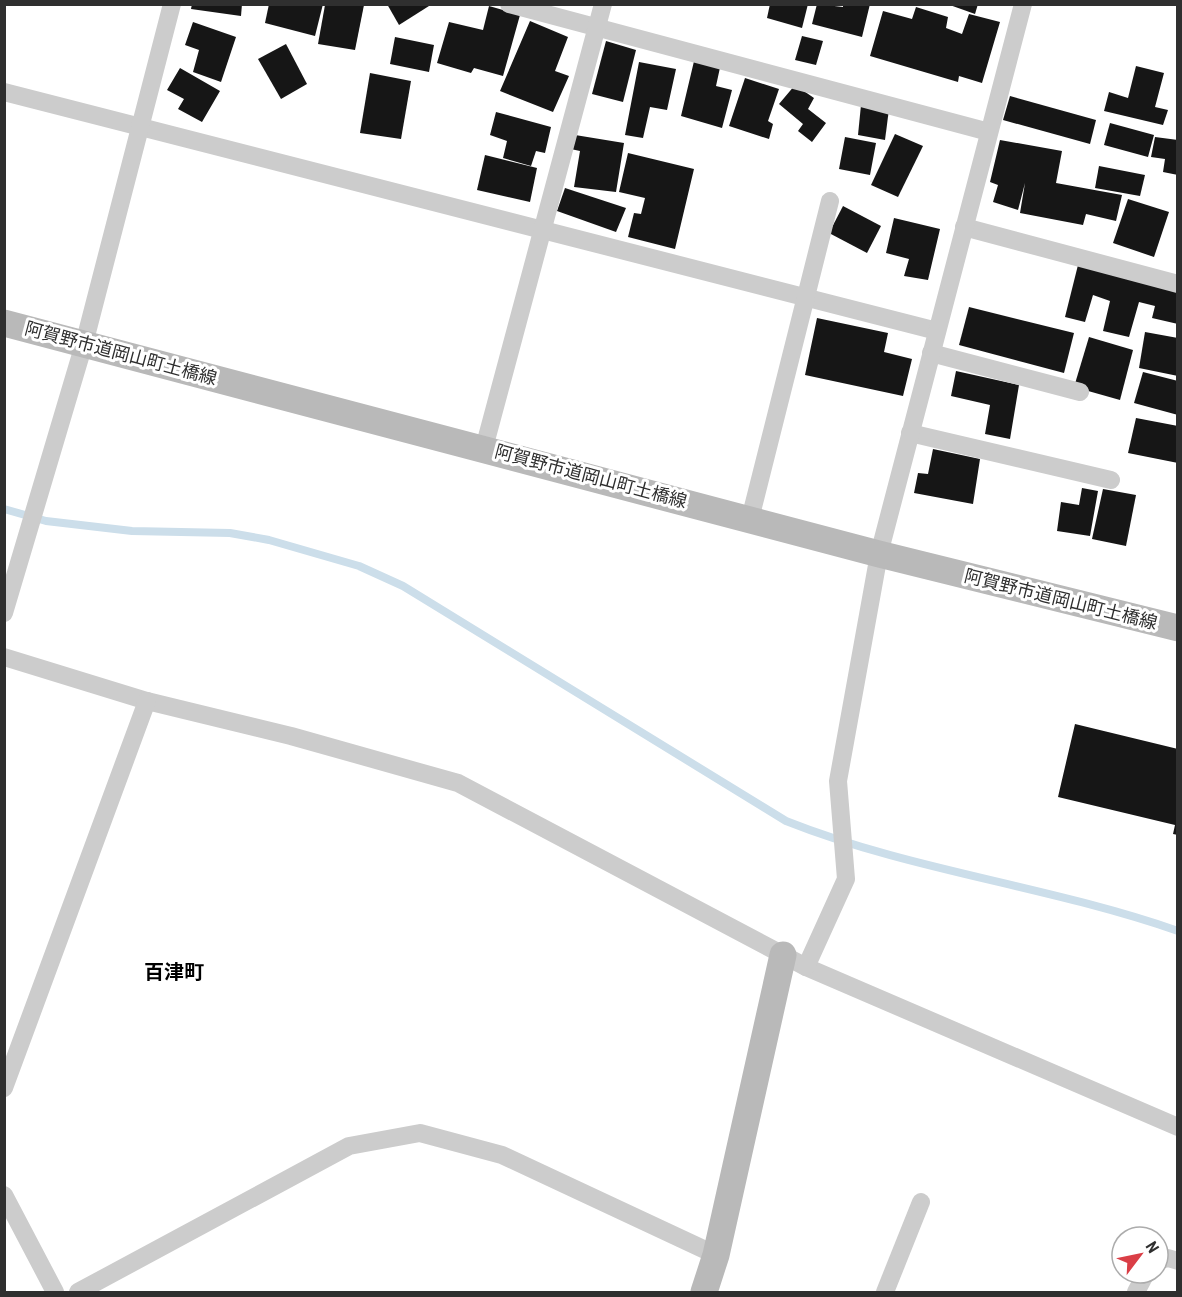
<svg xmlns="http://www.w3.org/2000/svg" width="1182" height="1297" font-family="'Roboto Condensed','Noto Sans JP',sans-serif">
	<rect width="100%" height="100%" fill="#fff"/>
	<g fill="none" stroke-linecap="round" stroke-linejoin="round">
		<path stroke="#ccdeea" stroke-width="8" d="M4,509L46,521L132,531L230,533L269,540L359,566L403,586L786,821C912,871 1049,886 1178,931"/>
	</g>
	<g fill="#161616">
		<polygon points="192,4 242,4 241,16 191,9"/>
		<polygon points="269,4 323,4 315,36 265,23"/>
		<polygon points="387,4 428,4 429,6 399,25"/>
		<polygon points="770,4 808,4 802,28 767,18"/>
		<polygon points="817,4 843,7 843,4 870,4 862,37 812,24"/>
		<polygon points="947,4 978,4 975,14"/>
		<polygon points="325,5 364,5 355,50 318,44"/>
		<polygon points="489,6 520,15 503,76 474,68 471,73 437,63 449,22 483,30"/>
		<polygon points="916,7 948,17 946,28 962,34 969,14 1000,22 982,83 959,76 958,82 870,56 883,11 912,19"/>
		<polygon points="530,21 568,37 555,71 569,76 553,112 500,91"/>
		<polygon points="193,22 236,37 221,82 193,72 199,50 185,45"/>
		<polygon points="802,36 823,41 816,65 795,60"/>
		<polygon points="395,37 434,45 429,72 390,64"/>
		<polygon points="606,41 636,50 623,102 592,94"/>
		<polygon points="286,44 307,84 281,99 258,59"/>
		<polygon points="695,57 721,63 716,86 732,90 722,128 681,116"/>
		<polygon points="639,62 676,69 667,110 650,107 643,138 625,135"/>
		<polygon points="1136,66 1164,73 1155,107 1168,110 1163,125 1104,111 1109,92 1128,98"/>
		<polygon points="180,68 220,91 202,122 178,109 184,99 167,90"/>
		<polygon points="370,73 411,81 401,139 360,133"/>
		<polygon points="745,78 779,89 768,121 773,124 769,139 729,126"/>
		<polygon points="795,85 814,98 808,109 826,123 812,142 798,131 803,124 779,104"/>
		<polygon points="1010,96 1096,120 1090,144 1003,120"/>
		<polygon points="861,105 889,109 885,140 858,135"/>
		<polygon points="496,112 551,127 545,153 536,151 531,166 503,158 507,141 490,135"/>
		<polygon points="1110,123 1154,135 1148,157 1104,145"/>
		<polygon points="569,134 624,143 616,192 574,187 580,151 566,148"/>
		<polygon points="895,134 923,146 898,197 871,185"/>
		<polygon points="845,137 876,143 870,175 839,169"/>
		<polygon points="1155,137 1178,140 1178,175 1163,172 1165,159 1151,157"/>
		<polygon points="1000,140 1062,151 1056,183 1122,195 1116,221 1086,214 1083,225 1020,213 1025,183 1018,210 993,202 998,185 990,182"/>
		<polygon points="628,153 694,169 675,249 628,237 634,213 641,214 645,198 619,192"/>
		<polygon points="485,155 537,168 530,202 477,190"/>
		<polygon points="1099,166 1145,175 1140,196 1095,188"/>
		<polygon points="565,188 626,208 616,232 557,211"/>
		<polygon points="1128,199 1169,212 1154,257 1113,243"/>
		<polygon points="843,206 881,226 867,253 829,233"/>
		<polygon points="894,218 940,229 928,280 904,276 909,259 886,253"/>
		<polygon points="1078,265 1178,291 1178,324 1152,318 1155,306 1139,302 1129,337 1103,331 1110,301 1093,295 1085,322 1065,317"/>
		<polygon points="969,307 1074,333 1064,373 959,345"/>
		<polygon points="817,318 888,333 884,352 912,359 903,396 805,375"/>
		<polygon points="1145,332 1178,338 1178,376 1139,368"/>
		<polygon points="1089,337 1133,350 1120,400 1074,387"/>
		<polygon points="956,371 1019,385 1010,439 985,434 990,405 951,396"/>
		<polygon points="1143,372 1178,381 1178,415 1134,403"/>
		<polygon points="1136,418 1178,426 1178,463 1128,453"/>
		<polygon points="933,449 980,459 973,504 914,493 918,473 928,474"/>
		<polygon points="1082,488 1098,491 1090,536 1057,531 1061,502 1079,505"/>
		<polygon points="1103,489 1136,495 1126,546 1092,539"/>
		<polygon points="1075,724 1178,749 1178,835 1173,834 1175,825 1058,797"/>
	</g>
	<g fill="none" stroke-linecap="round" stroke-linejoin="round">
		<g stroke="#ccc" stroke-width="18">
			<polyline points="509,4 989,132"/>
			<polyline points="4,92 937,331"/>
			<polyline points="964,227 1178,284"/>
			<polyline points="931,353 1080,392"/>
			<polyline points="910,433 1111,480"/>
			<polyline points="484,448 603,4"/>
			<polyline points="750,519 830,201"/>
			<polyline points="4,613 84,344 172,4"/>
			<polyline points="4,657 147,701 291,736 458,783 806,967 1178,1127"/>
			<polyline points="806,967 846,879 838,781 879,554 1023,4"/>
			<polyline points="4,1088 147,701"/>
			<polyline points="4,1195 55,1292"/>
			<polyline points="1158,1261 1168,1258 1178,1261"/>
			<polyline points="78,1292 349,1146 420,1133 502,1155 716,1255"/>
			<polyline points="885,1292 921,1202"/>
			<polyline points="1136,1292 1146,1273"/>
		</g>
		<g stroke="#b9b9b9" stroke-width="27">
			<polyline points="4,323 879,554 1178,628"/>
			<polyline points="704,1292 716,1255 783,955"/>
		</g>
	</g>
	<g text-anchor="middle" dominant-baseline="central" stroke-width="6" stroke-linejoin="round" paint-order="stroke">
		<g font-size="18" fill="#2f2f2f" stroke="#fff">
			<text transform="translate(121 353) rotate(15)">阿賀野市道岡山町土橋線</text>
			<text transform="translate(591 476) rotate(15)">阿賀野市道岡山町土橋線</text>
			<text transform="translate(1061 599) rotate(14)">阿賀野市道岡山町土橋線</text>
		</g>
		<g font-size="20" font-weight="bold" fill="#000" stroke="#fff">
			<text x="174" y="972">百津町</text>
		</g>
	</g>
	<rect width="1182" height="1297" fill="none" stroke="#2f2f2f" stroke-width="12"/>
	<g transform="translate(1140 1255) rotate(58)"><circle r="28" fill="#ffffff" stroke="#acacac" stroke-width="1.5"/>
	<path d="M0-4.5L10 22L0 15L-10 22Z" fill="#da3e46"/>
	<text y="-9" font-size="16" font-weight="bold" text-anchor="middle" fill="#2f2f2f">N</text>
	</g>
</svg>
